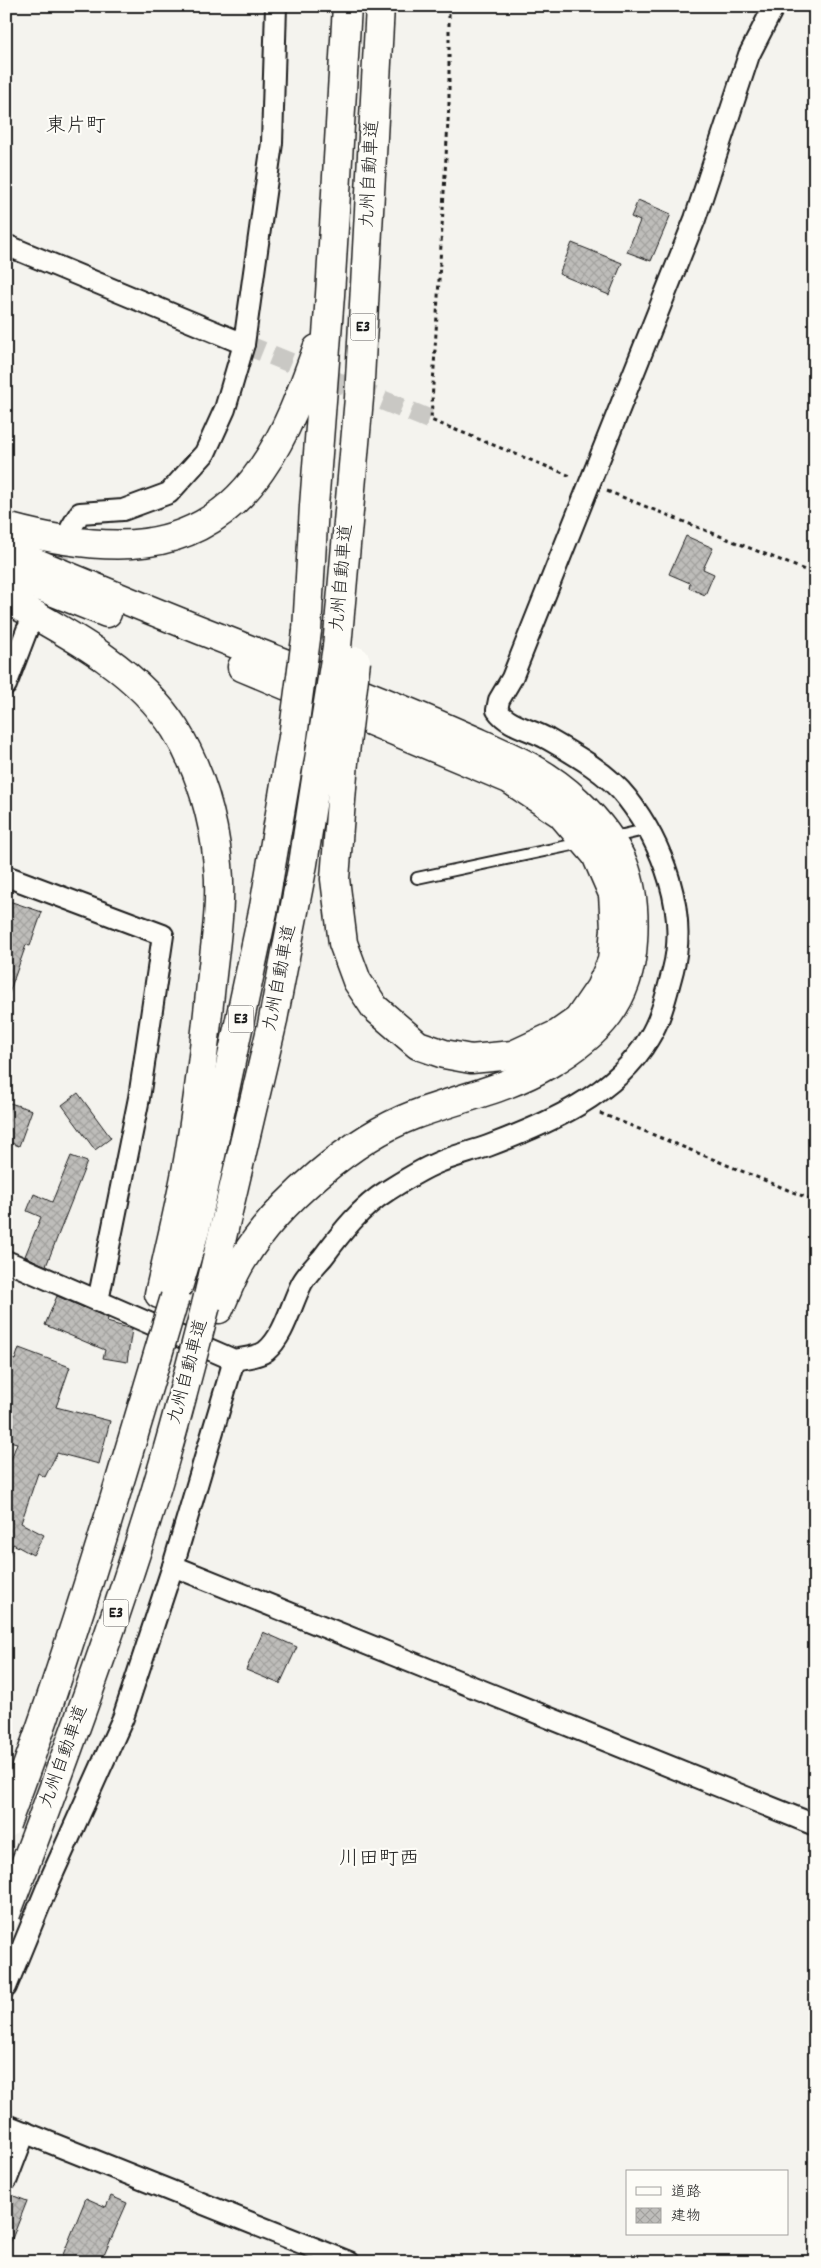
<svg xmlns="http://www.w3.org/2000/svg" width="821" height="2268" font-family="Dekko,'Klee One',sans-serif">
	<defs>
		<pattern id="building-cross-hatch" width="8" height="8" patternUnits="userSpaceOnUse" patternTransform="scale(1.25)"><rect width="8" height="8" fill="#bebdba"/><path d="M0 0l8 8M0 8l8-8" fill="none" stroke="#a3a29f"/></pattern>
	</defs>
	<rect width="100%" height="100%" fill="#f4f3ee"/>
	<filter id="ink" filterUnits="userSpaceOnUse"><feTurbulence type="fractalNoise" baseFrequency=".02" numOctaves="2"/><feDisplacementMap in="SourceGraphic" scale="10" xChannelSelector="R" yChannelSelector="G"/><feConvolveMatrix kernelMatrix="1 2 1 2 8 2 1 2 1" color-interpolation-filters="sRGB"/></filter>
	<g filter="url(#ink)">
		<g fill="url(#building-cross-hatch)" stroke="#1c1c1c">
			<polygon points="638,200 671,214 651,261 627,252 640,221 631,217"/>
			<polygon points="572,243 622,263 609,295 559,274"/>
			<polygon points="686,536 713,548 703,569 714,574 705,595 689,588 690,583 669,574"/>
			<polygon points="6,900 42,912 30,946 26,945 8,996 6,996"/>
			<polygon points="78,1093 111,1138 95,1150 62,1105"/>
			<polygon points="10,1103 32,1110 19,1146 6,1141 6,1112"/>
			<polygon points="71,1156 87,1162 46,1266 25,1256 41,1217 27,1211 34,1194 52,1202"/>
			<polygon points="57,1296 108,1318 107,1322 132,1329 127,1362 103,1358 105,1350 45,1325"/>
			<polygon points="19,1348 70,1367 56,1407 110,1421 99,1464 57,1453 45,1477 38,1473 21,1523 44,1535 33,1555 13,1544 8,1558 6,1557 6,1473 17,1443 6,1440 6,1357 15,1360"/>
			<polygon points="263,1632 297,1647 280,1684 246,1670"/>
			<polygon points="6,2193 27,2201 8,2249 6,2248"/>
			<polygon points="111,2196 127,2203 101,2262 60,2262 86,2198 106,2207"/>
		</g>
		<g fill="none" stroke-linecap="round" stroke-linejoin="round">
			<g stroke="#c9c8c4" stroke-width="20" stroke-dasharray="20 10" stroke-linecap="butt">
				<polyline points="244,344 431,420"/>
				<polyline points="28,627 71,528"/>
			</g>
			<defs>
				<g id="lane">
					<polyline points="623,835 649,829"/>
					<polyline points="417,878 572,845"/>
				</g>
				<g id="street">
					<polyline points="6,245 244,344"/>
					<polyline points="71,528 80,513 123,510 169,493 205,453 225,409 244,344 272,143 276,6"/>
					<polyline points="6,685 27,630"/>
					<polyline points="6,876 163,935 139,1098 98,1301"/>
					<path d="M6,1261L234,1360C243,1358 258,1357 266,1351C285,1335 291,1304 302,1283C307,1274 316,1265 323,1257C341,1233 361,1207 387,1191C403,1181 420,1170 437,1163C453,1156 471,1152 488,1146C547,1124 616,1095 649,1038C662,1017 667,992 673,970C688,912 663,844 627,798C608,773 574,754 546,738C530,729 508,726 497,710L499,700L512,678L695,219L749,55L774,6"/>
					<polyline points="173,1566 815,1825"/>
					<polyline points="6,1987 50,1880 123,1718 173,1566 234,1360"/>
					<polyline points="6,2125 349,2262"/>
					<polyline points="7,2179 25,2132"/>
				</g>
				<g id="highway">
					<path d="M6,527C101,553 198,562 261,470C287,433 302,391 317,349"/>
					<path d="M6,550C109,594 213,636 318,676C370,696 420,716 471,739C509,756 546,771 577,801C622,844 637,879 633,941C630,1001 599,1035 549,1064C507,1089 459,1098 414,1115C353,1138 277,1203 243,1259C233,1274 227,1292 219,1309"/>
					<polyline points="6,573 107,613"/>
					<path d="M6,599C67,633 136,668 175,729C200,769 214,818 218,865C222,904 215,945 211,984C205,1043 198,1103 188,1161C180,1206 169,1250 159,1294"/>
					<polyline points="307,631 314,506 330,295 347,6"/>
					<polyline points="337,647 359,398 380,6"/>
					<polyline points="242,667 509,779 561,814 596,855 613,894 615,929 612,961 600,988 578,1020 558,1034 513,1055 471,1059 444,1054 418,1045 375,1008 357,981 343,943 335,879 344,761"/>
					<polyline points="179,1284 195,1230 264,907 293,737"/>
					<polyline points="206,1305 272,1025 303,864 320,753"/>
				</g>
			</defs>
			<use href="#lane" stroke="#1c1c1c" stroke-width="14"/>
			<use href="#street" stroke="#1c1c1c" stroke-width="24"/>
			<use href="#highway" stroke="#1c1c1c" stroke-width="31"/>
			<g stroke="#1c1c1c" stroke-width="3" stroke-dasharray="4 4" stroke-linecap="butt">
				<polyline points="449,6 449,104 431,420 573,477"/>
				<polyline points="607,491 815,574"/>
				<polyline points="600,1113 815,1201"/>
			</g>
			<use href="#lane" stroke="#fdfcf7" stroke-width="10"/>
			<use href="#street" stroke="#fdfcf7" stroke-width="20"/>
			<use href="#highway" stroke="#fdfcf7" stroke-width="28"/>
			<defs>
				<g id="highway-bridge">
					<polyline points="293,737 307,631"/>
					<polyline points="320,753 337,647"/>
					<polyline points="344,761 356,661"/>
					<path d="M6,1824C71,1651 122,1474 175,1297"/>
					<path d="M6,1914C51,1797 95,1679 134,1559C162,1476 184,1390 206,1305"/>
				</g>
			</defs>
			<use href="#highway-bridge" stroke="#1c1c1c" stroke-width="31" stroke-linecap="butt"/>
			<use href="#highway-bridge" stroke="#fdfcf7" stroke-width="28"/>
		</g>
	</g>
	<g text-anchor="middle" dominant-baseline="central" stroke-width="4.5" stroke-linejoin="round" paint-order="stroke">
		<g fill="#fdfcf7" stroke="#605f5e" stroke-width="1">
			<rect x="350.5" y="313.5" width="25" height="27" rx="4"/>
			<rect x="228.5" y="1005.5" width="25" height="27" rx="4"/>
			<rect x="103.5" y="1599.5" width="25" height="27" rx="4"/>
		</g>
		<g font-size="16" font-weight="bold" fill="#1c1c1c">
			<text x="363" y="327">E3</text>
			<text x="241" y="1019">E3</text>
			<text x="116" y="1613">E3</text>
		</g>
		<g font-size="18" fill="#1c1c1c" stroke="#fdfcf7">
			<text transform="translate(371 174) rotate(-87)">九州自動車道</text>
			<text transform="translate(343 578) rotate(-85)">九州自動車道</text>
			<text transform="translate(281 978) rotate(-79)">九州自動車道</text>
			<text transform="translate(189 1372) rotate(-75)">九州自動車道</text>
			<text transform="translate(65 1757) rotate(-70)">九州自動車道</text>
		</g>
		<g font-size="20" fill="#1c1c1c" stroke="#fdfcf7">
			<text x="76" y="127">東片町</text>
			<text x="379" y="1860">川田町西</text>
		</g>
	</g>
	<rect width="821" height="2268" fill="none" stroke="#fdfcf7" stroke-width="25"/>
	<rect x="12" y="12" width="796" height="2243" fill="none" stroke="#1c1c1c" stroke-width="2" filter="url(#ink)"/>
	<rect x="626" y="2170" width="162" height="65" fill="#fdfcf7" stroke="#a3a29f"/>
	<rect x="636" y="2187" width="25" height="8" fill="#fdfcf7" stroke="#a3a29f"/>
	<text x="671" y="2196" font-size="15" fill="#1c1c1c">道路</text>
	<rect x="636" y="2208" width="25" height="15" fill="url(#building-cross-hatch)" stroke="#a3a29f"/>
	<text x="671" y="2220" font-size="15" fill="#1c1c1c">建物</text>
</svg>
